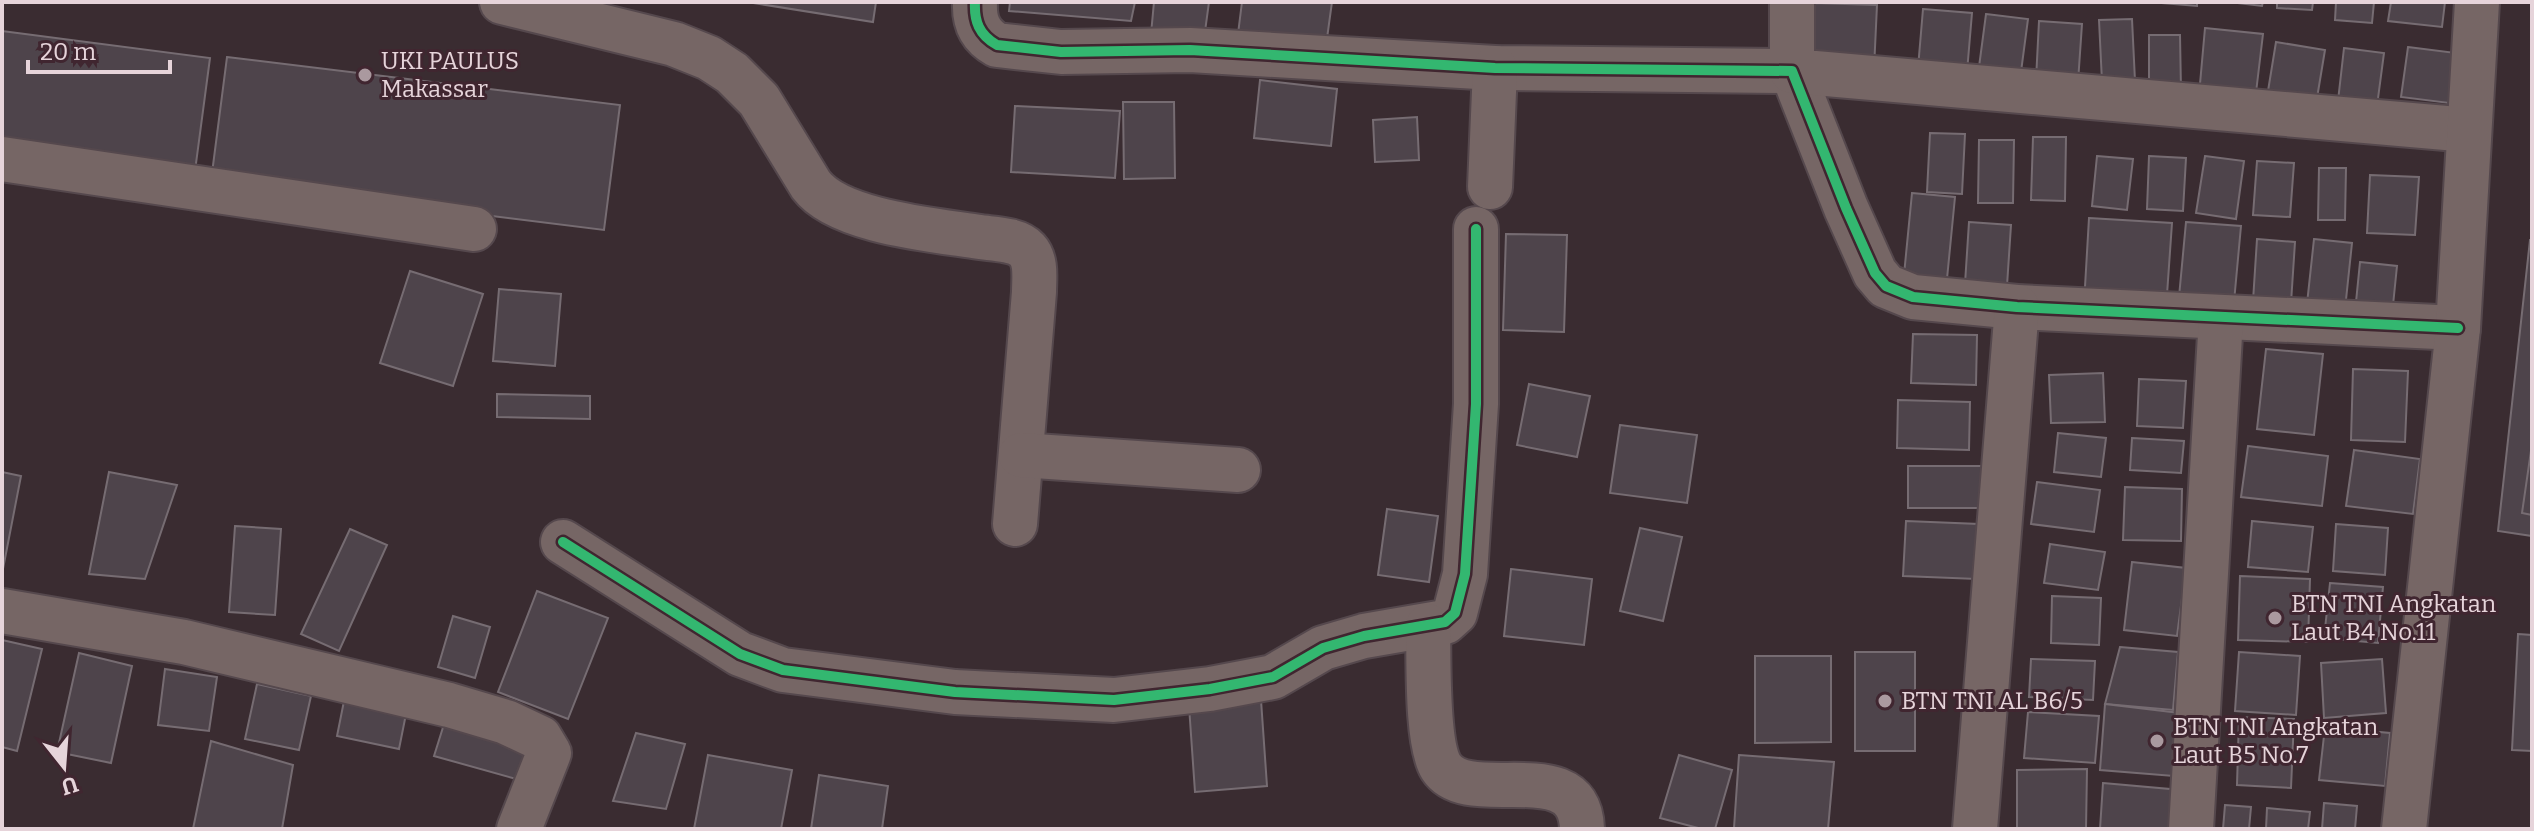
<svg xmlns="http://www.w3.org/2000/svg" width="2534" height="831" font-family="Bitter,serif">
	<rect width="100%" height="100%" fill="#3a2c31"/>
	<g fill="#4e444b" stroke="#766c72" stroke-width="2">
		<polygon points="747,2 876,2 873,22"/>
		<polygon points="1010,2 1135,2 1131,21 1009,11"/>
		<polygon points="1154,2 1209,2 1204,39 1151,34"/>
		<polygon points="1242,2 1332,2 1325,53 1237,42"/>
		<polygon points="2149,2 2197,2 2197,6"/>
		<polygon points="2229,2 2263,2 2262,6"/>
		<polygon points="2277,2 2313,2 2312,10 2277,8"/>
		<polygon points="2336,2 2374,2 2372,23 2335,20"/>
		<polygon points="2391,2 2445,2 2442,27 2388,21"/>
		<polygon points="1813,3 1877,5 1874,69 1811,66"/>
		<polygon points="1923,9 1972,13 1967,72 1918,68"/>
		<polygon points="1986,14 2028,19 2019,87 1977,82"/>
		<polygon points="2132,19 2135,81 2102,82 2099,20"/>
		<polygon points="2039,21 2082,24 2078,82 2036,80"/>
		<polygon points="2205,28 2263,34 2255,101 2199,95"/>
		<polygon points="2,31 210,58 195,171 2,146"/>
		<polygon points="2149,35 2180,35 2181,91 2149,92"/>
		<polygon points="2276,42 2325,50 2317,98 2268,91"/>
		<polygon points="2408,47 2456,53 2449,103 2401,97"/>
		<polygon points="2344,48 2384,53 2377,106 2338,101"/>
		<polygon points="227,57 620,105 604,230 211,181"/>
		<polygon points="1260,80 1337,89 1331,146 1254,138"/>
		<polygon points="1123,102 1174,102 1175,178 1124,179"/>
		<polygon points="1015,106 1120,111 1115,178 1011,172"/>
		<polygon points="1417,117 1419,160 1375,162 1373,120"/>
		<polygon points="1930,133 1965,134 1962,194 1927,192"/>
		<polygon points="2033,137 2066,137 2065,201 2031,200"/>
		<polygon points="1979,140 2014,140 2013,203 1978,203"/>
		<polygon points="2097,156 2133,159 2127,210 2092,206"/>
		<polygon points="2149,156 2186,158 2183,211 2147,209"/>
		<polygon points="2205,156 2244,161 2236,219 2196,213"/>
		<polygon points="2257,161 2294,163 2290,217 2253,215"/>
		<polygon points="2319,168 2346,168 2345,220 2318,220"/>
		<polygon points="2370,175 2419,177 2415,235 2367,233"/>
		<polygon points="1912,193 1955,197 1946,289 1903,285"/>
		<polygon points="2089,218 2172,223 2166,309 2084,304"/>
		<polygon points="1969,222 2011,225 2006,301 1964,299"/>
		<polygon points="2186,222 2241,226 2234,302 2179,297"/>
		<polygon points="1506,234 1567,235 1564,332 1503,330"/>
		<polygon points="2257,239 2295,242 2291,303 2253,301"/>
		<polygon points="2314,239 2352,243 2345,309 2307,304"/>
		<polygon points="2530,240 2532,240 2532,536 2498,531"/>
		<polygon points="2360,262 2397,266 2392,315 2355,312"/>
		<polygon points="410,271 483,294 453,386 380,363"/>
		<polygon points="499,289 561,294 555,366 493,361"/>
		<polygon points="1913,334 1977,335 1976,385 1911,383"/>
		<polygon points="2266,349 2323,354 2314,435 2257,429"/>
		<polygon points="2353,369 2408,371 2405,442 2351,440"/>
		<polygon points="2103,373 2105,422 2051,423 2049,375"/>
		<polygon points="2139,379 2186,381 2183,428 2137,426"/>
		<polygon points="1529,384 1590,396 1577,457 1517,445"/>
		<polygon points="497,394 590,396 590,419 497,417"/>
		<polygon points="1898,400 1970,402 1969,450 1897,448"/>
		<polygon points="1620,425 1697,435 1687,503 1610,493"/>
		<polygon points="2058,433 2106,438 2101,477 2054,472"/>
		<polygon points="2132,438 2184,441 2181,473 2130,470"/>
		<polygon points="2532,444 2532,515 2522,513"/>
		<polygon points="2248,446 2328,456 2322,506 2241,497"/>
		<polygon points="2354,450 2420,459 2413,514 2346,506"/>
		<rect x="1908" y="466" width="81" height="42"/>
		<polygon points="2,472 21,476 2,574"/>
		<polygon points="109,472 177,485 145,579 89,574"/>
		<polygon points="2037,482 2100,490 2094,532 2031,524"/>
		<polygon points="2125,487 2182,489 2181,541 2123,540"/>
		<polygon points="1387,509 1438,516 1429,582 1378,575"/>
		<polygon points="1906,521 1979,524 1977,579 1903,576"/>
		<polygon points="2252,521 2313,527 2308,572 2248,567"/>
		<polygon points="2336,524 2388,528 2385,575 2333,571"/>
		<polygon points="235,526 281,529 275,615 229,612"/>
		<polygon points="1640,528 1682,537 1663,621 1620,611"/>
		<polygon points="350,529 387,545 339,651 301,634"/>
		<polygon points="2050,544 2105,552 2098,590 2044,583"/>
		<polygon points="2132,562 2186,568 2177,636 2124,630"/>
		<polygon points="1511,569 1592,579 1584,645 1504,636"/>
		<polygon points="2240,576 2310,579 2308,642 2238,640"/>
		<polygon points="2330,583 2383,587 2378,643 2324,638"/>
		<polygon points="537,591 608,618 568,719 498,692"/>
		<polygon points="2052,596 2101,598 2099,645 2051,643"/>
		<polygon points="453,616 490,627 475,678 438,667"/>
		<polygon points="2518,634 2532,635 2532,751 2512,750"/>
		<polygon points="2,640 42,649 17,751 2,747"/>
		<polygon points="2120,647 2178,652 2173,710 2105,704"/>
		<rect x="1855" y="652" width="60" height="99"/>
		<polygon points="2239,652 2300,656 2296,715 2235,711"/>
		<polygon points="79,653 132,666 111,763 57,752"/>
		<polygon points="1755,656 1831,656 1831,742 1755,743"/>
		<polygon points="2031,659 2095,661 2093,700 2029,697"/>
		<polygon points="2382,659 2386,713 2324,718 2321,663"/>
		<polygon points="165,669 217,677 209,731 158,725"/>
		<polygon points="257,684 311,696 299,750 245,739"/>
		<polygon points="346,691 408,704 399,749 337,736"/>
		<polygon points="1261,700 1267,786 1195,792 1189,706"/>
		<polygon points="2105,704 2188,714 2186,777 2100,770"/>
		<polygon points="2028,712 2099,716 2095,763 2024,758"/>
		<polygon points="2239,717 2294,719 2291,788 2237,785"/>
		<polygon points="445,721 537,747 527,782 434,756"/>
		<polygon points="2325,727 2390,733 2385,786 2319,780"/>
		<polygon points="636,733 685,744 666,809 613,801"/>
		<polygon points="211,741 293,765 282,829 193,829"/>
		<polygon points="708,755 792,770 781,829 694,829"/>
		<polygon points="1679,755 1732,770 1715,829 1702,829 1660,818"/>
		<polygon points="1739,755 1834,762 1828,829 1734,828"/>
		<polygon points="2087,769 2086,829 2017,829 2017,770"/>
		<polygon points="819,775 888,786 882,829 811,829"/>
		<polygon points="2103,783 2181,790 2178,829 2100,829"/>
		<polygon points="2324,803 2357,806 2355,829 2322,829"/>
		<polygon points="2225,805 2251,807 2249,829 2223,829"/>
		<polygon points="2267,808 2310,812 2308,829 2266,829"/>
	</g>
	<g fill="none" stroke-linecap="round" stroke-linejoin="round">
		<defs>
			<g id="minor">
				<path d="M502,2L674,44L709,58L732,73L759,100L811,185C839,222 935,230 980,237C994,239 1017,239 1027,250C1037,261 1034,278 1034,292L1015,524"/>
				<path d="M975,2C974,21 979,35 997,45L1061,52L1190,50L1495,68L1792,71L1846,208L1875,273L1886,286L1913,297L2017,307L2458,328"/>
				<polyline points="1792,2 1792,71 2469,130"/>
				<polyline points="2,159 474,229"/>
				<polyline points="1490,187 1495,68"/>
				<polyline points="1021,455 1238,470"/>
				<polyline points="563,542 740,654 783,670 955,692 1114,700 1210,689 1273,677 1323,648 1364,636 1445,622 1455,613 1465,574 1476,404 1476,229"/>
				<polyline points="2,611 184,642 449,705 506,722 540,738 549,753 519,829"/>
				<path d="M1428,626C1429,658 1426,742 1441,767C1469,810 1580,751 1582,829"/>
				<polyline points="1975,829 2017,307"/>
				<polyline points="2191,829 2221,318"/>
				<polyline points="2404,829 2458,328 2477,2"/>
			</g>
		</defs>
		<use href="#minor" stroke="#55484d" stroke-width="48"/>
		<use href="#minor" stroke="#766665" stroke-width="44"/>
		<defs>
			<g id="cycleway">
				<path d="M975,2C974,21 979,35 997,45L1061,52L1190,50L1495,68L1792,71L1846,208L1875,273L1886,286L1913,297L2017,307L2458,328"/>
				<polyline points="563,542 740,654 783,670 955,692 1114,700 1210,689 1273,677 1323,648 1364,636 1445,622 1455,613 1465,574 1476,404 1476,229"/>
			</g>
		</defs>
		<use href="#cycleway" stroke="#402630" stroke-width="15"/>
		<use href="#cycleway" stroke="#33b770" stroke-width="10"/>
	</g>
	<g fill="#aa999f" stroke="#402630" stroke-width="3">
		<circle cx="365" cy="75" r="8"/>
		<circle cx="2275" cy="618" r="8"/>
		<circle cx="1885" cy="701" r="8"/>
		<circle cx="2157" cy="741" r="8"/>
	</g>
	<g text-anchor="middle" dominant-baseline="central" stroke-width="6" stroke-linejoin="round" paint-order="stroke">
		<g font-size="24" fill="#e6d4da" stroke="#402630" text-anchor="start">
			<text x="381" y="61">UKI PAULUS<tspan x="381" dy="28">Makassar</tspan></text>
			<text x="2291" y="604">BTN TNI Angkatan<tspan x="2291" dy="28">Laut B4 No.11</tspan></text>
			<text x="1901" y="701">BTN TNI AL B6/5</text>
			<text x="2173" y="727">BTN TNI Angkatan<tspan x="2173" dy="28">Laut B5 No.7</tspan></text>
		</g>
	</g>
	<rect width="2534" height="831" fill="none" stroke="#e6d4da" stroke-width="8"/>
	<g transform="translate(64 767) rotate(163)" stroke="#402630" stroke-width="6" paint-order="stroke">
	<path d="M0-6L14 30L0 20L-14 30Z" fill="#e6d4da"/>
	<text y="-12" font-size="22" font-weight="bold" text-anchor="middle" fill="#e6d4da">U</text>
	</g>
	<path d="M28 60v12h142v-12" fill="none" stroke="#e6d4da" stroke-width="4"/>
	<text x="40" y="60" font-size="24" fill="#e6d4da" stroke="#402630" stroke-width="6" paint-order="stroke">20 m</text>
</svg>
